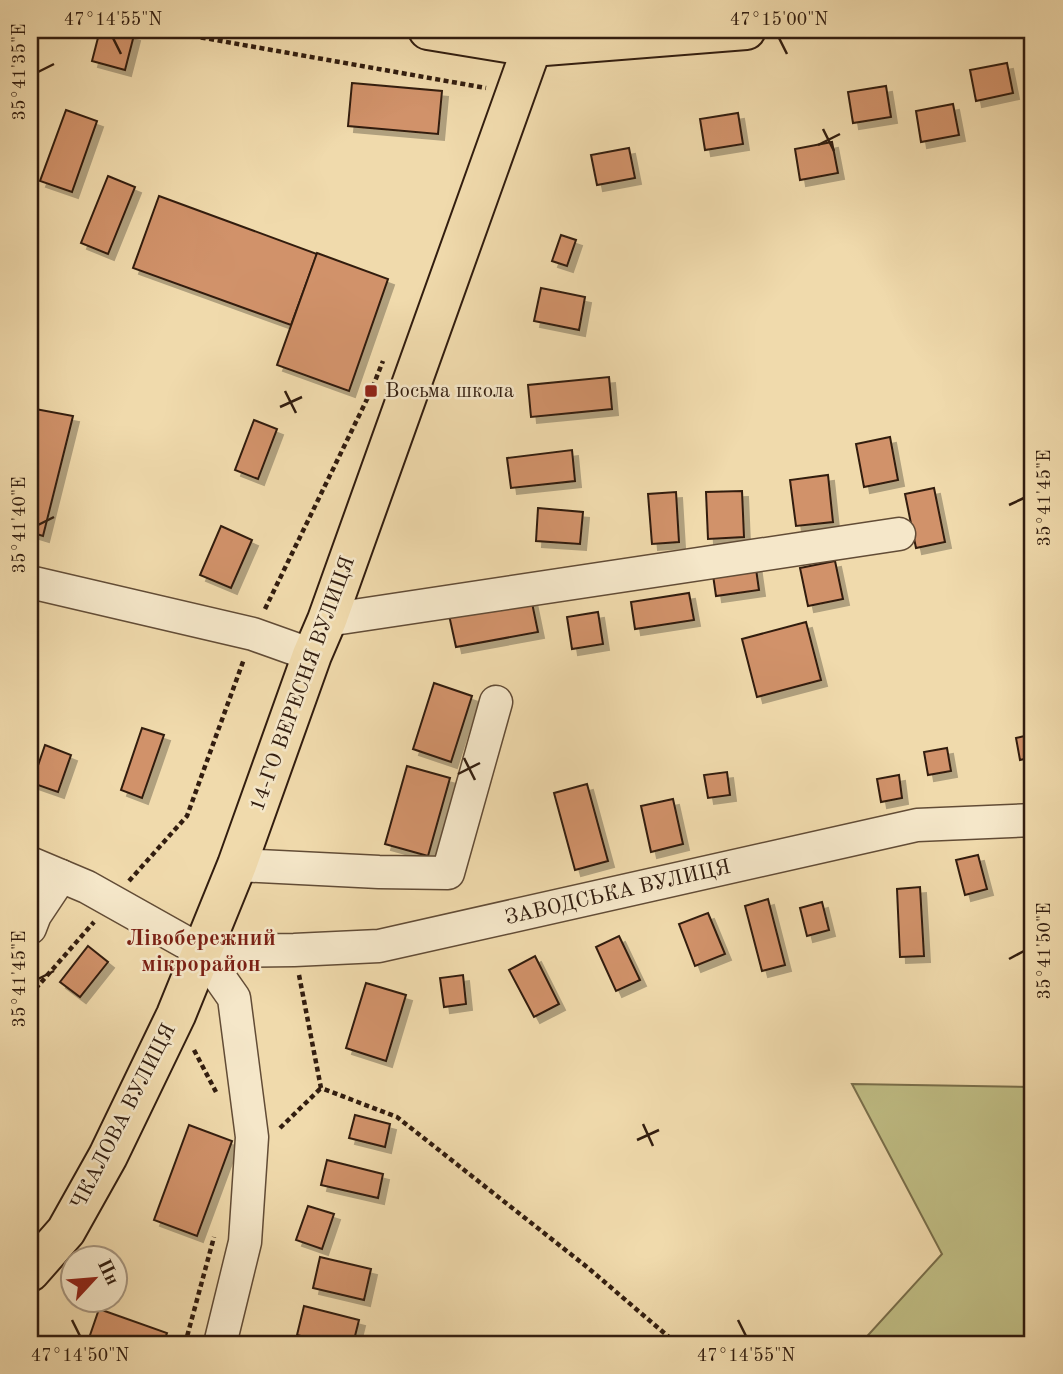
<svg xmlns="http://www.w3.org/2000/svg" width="1063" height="1374" font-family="'Old Standard TT',serif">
	<defs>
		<filter id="shadow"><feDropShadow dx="6" dy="6" stdDeviation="0" flood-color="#0004"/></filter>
	</defs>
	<rect width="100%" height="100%" fill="#f0daac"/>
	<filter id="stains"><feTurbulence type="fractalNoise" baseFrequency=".00286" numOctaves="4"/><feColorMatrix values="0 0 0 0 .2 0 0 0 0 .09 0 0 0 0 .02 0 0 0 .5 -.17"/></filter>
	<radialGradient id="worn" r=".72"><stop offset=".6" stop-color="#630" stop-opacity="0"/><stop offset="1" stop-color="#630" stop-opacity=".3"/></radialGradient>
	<polygon fill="#c0be85" stroke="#796e4a" stroke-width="2" points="852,1084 1033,1087 1033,1344 860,1344 942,1254"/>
	<g fill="#d1926b" stroke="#321d0f" stroke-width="2" filter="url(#shadow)">
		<polygon points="100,30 113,30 134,35 125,70 92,61"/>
		<polygon points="1007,63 1013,93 976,101 970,70"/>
		<polygon points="352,83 442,91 438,134 348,126"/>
		<polygon points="886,86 891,117 853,123 848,92"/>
		<polygon points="953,104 959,135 921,142 916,111"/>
		<polygon points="66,110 97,121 72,192 40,181"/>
		<polygon points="738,113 743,144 705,150 700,119"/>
		<polygon points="832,142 838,173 800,180 795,149"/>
		<polygon points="629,148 635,178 597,185 591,155"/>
		<polygon points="108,176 135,187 108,254 81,243"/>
		<polygon points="159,196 317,254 291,325 133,268"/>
		<polygon points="561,235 576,240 567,266 552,261"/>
		<polygon points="317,253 388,279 349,391 277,365"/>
		<polygon points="541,288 585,297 579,330 534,321"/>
		<polygon points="609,377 612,409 531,417 528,385"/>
		<polygon points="30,408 73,416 43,536 30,532"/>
		<polygon points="254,420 277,429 258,479 235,470"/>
		<polygon points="890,437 898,480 864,487 856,444"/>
		<polygon points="572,450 575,481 511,488 507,458"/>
		<polygon points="828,475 833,522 796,526 790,480"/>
		<polygon points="934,488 945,542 916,548 905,494"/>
		<polygon points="742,491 744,537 708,539 706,492"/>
		<polygon points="676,492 679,542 652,544 648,494"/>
		<polygon points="538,508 583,512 580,544 536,541"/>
		<polygon points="221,526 252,540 231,588 200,575"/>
		<polygon points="835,561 843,599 808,606 800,568"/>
		<polygon points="755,562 759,590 716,596 712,568"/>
		<polygon points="689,593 694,620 635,629 631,602"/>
		<polygon points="531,598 538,632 456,647 449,615"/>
		<polygon points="598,612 603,644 572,649 567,617"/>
		<polygon points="806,622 821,680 757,697 742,639"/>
		<polygon points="434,683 472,696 451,762 413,749"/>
		<polygon points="142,728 164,735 142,798 121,790"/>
		<polygon points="1033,734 1033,757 1020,760 1016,738"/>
		<polygon points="45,745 71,755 58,792 32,783"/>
		<polygon points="947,748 951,771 928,775 924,752"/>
		<polygon points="407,766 450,778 428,856 385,844"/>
		<polygon points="727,772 730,795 708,798 704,775"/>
		<polygon points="899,775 902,798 881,802 877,779"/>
		<polygon points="587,784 608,861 575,870 554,793"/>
		<polygon points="673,799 683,844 651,852 641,806"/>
		<polygon points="978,855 987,889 965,895 956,860"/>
		<polygon points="920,887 924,956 900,957 897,889"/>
		<polygon points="768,899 785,965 762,971 745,906"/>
		<polygon points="822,902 829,930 807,936 800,908"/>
		<polygon points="708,913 725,954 695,966 679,924"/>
		<polygon points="619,936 640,980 616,991 596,947"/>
		<polygon points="88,946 108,962 80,997 60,982"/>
		<polygon points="535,956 559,1004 534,1017 509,970"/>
		<polygon points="463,975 466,1004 444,1007 440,978"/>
		<polygon points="366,983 406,995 386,1061 346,1048"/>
		<polygon points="355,1115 390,1124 385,1147 349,1138"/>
		<polygon points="189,1125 232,1141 197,1236 154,1220"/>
		<polygon points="327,1160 383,1174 378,1198 321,1185"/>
		<polygon points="308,1206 334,1214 322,1249 296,1240"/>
		<polygon points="320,1257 371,1269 364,1300 313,1288"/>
		<polygon points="304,1306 359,1320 353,1344 333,1344 297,1335"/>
		<polygon points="99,1309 167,1333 163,1344 87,1344"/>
	</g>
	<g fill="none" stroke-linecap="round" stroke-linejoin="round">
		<defs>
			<g id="minor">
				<polyline points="30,582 253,634 312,655"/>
				<polyline points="327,620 899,534"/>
				<polyline points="30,863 87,887 201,951 234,998 252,1137 245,1242 220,1344"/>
				<polyline points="237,865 379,872 448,873 496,702"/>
				<polyline points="30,928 35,915 61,876"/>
				<polyline points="201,951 294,950 379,946 917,825 1033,820"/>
			</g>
			<g id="major">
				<polyline points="428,30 532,47 746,30"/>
				<polyline points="30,1272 66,1231 108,1156 176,1015 237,865 312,655 327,620 532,47"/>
			</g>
		</defs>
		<use href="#minor" stroke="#624c36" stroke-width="35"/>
		<use href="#major" stroke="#321d0f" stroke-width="42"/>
		<g stroke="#321d0f" stroke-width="4.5" stroke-dasharray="5 3.5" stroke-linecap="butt">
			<polyline points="159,30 486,88"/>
			<polyline points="265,609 371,391 383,361"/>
			<polyline points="129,881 187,816 244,659"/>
			<polyline points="299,975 321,1088 397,1117 587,1267 670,1338"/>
			<polyline points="30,995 94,922"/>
			<polyline points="194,1050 216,1092"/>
			<polyline points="280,1128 321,1088"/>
			<polyline points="185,1344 214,1237"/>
		</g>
		<use href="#minor" stroke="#f5e7c9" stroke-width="32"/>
		<use href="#major" stroke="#f0daac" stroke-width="38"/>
	</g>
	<path fill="none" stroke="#321d0f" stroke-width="2.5" d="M113,38L121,54M779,38L787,54M38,72L54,64M823,129L834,151M818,145L840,134M285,391L296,413M280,407L302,397M1009,505L1024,498M38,525L54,517M464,758L475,780M458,774L480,763M1009,959L1024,951M38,979L54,971M643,1124L653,1146M637,1140L659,1130M72,1320L80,1336M738,1320L746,1336"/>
	<rect fill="#8f2418" stroke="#f5e7c9" stroke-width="2.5" x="364" y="384" width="14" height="14" rx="3.5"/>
	<g text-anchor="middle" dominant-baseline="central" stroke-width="5" stroke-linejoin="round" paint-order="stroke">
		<g font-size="21" fill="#321d0f" stroke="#f5e7c9" text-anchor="start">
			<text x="385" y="391">Восьма школа</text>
		</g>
		<g font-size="21" fill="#321d0f" stroke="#f5e7c9">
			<text transform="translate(303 684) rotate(-70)">14-ГО ВЕРЕСНЯ ВУЛИЦЯ</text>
			<text transform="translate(618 893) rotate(-13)">ЗАВОДСЬКА ВУЛИЦЯ</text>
			<text transform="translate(124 1117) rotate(-63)">ЧКАЛОВА ВУЛИЦЯ</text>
		</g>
		<g font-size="23" font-weight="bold" fill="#7a1f14" stroke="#f5e7c9">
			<text x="201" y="938">Лівобережний<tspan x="201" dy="26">мікрорайон</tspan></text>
		</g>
	</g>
	<rect width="1063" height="1374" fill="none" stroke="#f0daac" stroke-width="77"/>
	<g transform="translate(94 1279) rotate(64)"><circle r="33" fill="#f5e7c9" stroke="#a7967f" stroke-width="2"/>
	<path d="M0-5L12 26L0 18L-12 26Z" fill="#8f2418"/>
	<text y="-10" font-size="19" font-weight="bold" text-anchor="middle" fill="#321d0f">Пн</text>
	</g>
	<rect x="38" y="38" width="986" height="1298" fill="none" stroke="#321d0f" stroke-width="2.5"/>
	<g font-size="18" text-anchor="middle" fill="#321d0f">
		<text x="113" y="25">47°14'55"N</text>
		<text x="779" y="25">47°15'00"N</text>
		<text transform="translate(19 72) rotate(-90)" y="6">35°41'35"E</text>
		<text transform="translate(1044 498) rotate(-90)" y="6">35°41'45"E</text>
		<text transform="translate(19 525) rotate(-90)" y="6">35°41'40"E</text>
		<text transform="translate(1044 951) rotate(-90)" y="6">35°41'50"E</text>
		<text transform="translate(19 979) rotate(-90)" y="6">35°41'45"E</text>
		<text x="80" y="1361">47°14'50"N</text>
		<text x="746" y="1361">47°14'55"N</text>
	</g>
	<rect width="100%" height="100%" filter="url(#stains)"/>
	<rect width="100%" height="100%" fill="url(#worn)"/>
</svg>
